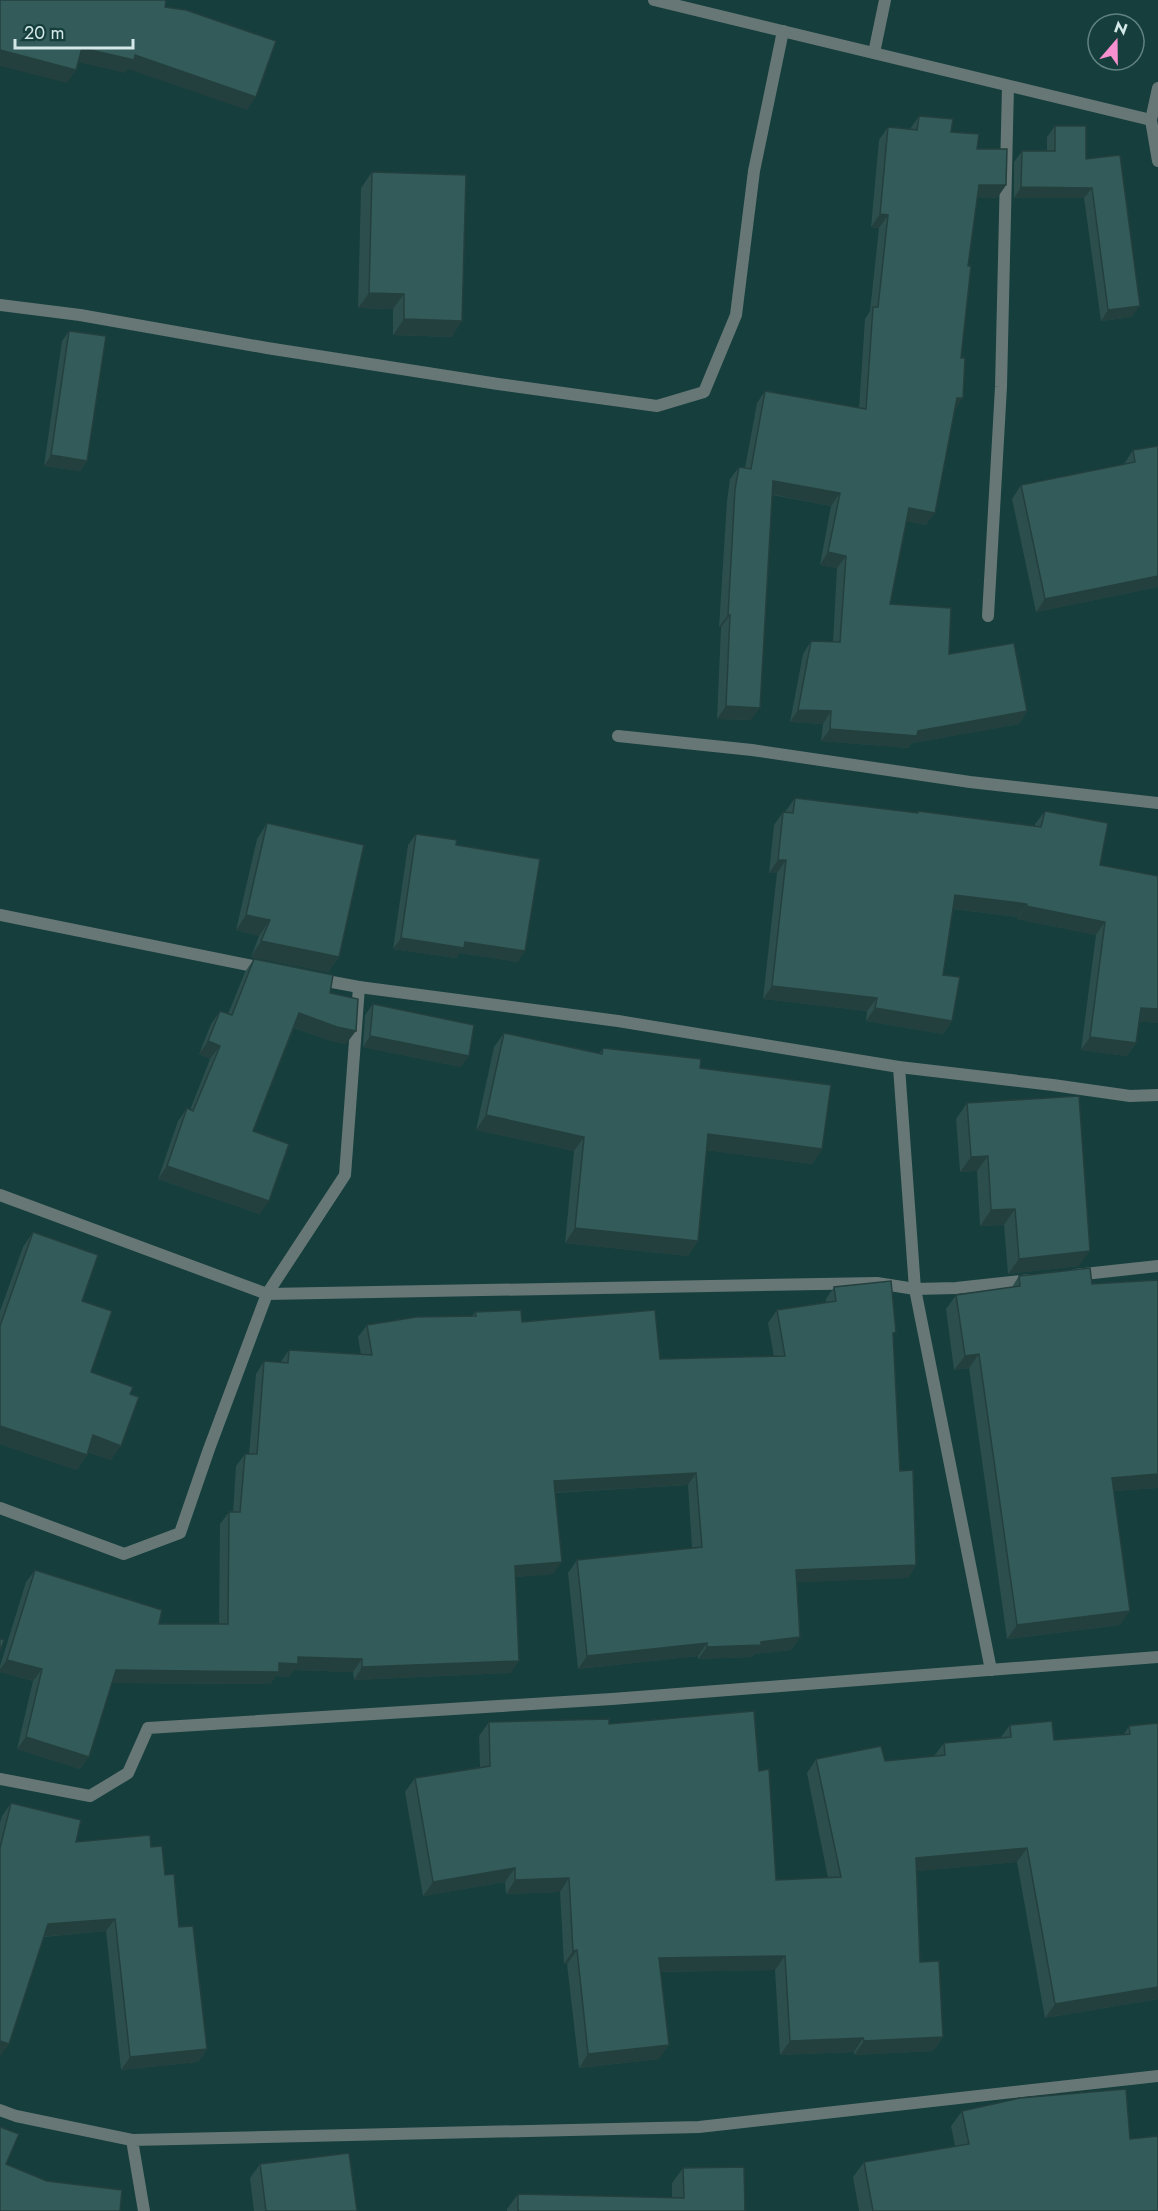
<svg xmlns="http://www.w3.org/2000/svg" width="1158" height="2211" font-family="Jost,sans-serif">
	<rect width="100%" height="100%" fill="#153e3c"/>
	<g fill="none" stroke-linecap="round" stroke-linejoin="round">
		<polyline stroke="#667776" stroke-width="12" points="654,0 1151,120"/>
		<g stroke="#667776" stroke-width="12">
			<polyline points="874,53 885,0"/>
			<polyline points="1158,88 1151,120 1158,161"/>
			<polyline points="0,305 80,315 267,348 498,384 657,406 704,392 736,315 754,171 783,31"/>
			<polyline points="988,616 1001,387 1008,86"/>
			<polyline points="618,736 752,750 970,782 1158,803"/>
			<polyline points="0,915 263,968"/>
			<polyline points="316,979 359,987 618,1021 899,1067 1053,1085 1130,1096 1158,1095"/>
			<polyline points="899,1067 915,1289 991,1670"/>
			<polyline points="0,1195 267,1294 345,1175 359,987"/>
			<polyline points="1075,1275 1158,1266"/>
			<polyline points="0,1508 124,1554 180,1533 209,1449 267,1294 877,1283 915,1289 956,1288 1031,1280"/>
			<polyline points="0,1779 90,1796 128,1773 148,1728 612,1699 1158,1657"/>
			<polyline points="0,2110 16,2116 132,2140"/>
			<polyline points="144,2211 132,2140 699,2127 1158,2076"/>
		</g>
	</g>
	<g fill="#2c4e4d">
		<polygon points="919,116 951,132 977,149 1006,185 997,198 977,197 968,266 954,410 926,525 906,521 890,604 949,654 1027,711 1019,724 912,743 908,748 821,741 823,724 790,722 803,654 811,641 833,642 837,568 820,565 831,506 772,495 751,720 717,719 721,627 719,627 727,501 730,479 739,467 745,468 757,403 765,391 859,408 865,319 870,311 879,228 871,227 879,140 888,127 910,129"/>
		<polygon points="1055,126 1086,159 1132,317 1101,321 1084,198 1014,198 1014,162 1022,151 1047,151 1047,137"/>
		<polygon points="372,172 452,337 393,335 393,309 358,308 361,188"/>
		<polygon points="69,331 87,461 80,471 44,466 62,341"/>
		<polygon points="1158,446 1158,587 1036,612 1012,499 1021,485 1124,464 1133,450"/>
		<polygon points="795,798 916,813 918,811 1035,826 1035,824 1045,811 1100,865 1158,876 1158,1023 1139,1021 1136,1043 1127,1056 1081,1050 1096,935 1017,919 1018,917 953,909 943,975 952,1021 943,1034 866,1021 867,1011 763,999 777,873 769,873 774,825 783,812 785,812"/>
		<polygon points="267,823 339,957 328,972 251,957 259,936 236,930 257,839"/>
		<polygon points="416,834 456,845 518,962 460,953 456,958 393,949 408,845"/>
		<polygon points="254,959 330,993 346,1044 328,1040 294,1028 253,1131 260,1214 158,1179 178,1121 187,1108 190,1110 210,1059 199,1054 211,1024 220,1011 228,1014 245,972"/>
		<polygon points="373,1004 461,1067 363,1047 365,1015"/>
		<polygon points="504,1033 600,1053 603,1048 700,1068 822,1149 812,1164 706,1150 698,1241 688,1256 565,1243 574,1151 476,1130 494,1047"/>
		<polygon points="967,1103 1079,1266 1008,1274 1004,1225 980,1226 977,1171 960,1172 956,1119"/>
		<polygon points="33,1232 82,1301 91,1372 111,1460 88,1452 87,1455 77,1470 0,1444 0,1311 23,1247"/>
		<polygon points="1019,1276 1092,1284 1158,1280 1158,1488 1113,1491 1120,1625 1007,1639 969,1368 954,1370 946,1309 956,1295 1012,1287"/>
		<polygon points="834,1287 893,1336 900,1471 916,1565 908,1578 797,1582 800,1637 791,1650 754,1654 753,1657 698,1659 698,1656 578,1669 568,1573 577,1560 692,1548 688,1485 555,1493 553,1574 516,1577 511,1673 354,1680 353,1672 294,1670 289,1677 276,1676 270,1684 112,1683 80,1769 17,1749 33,1681 0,1672 0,1666 26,1582 35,1570 159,1624 219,1624 220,1524 229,1512 233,1512 236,1466 245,1454 249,1454 256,1374 264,1361 280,1363 289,1350 361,1355 358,1337 367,1325 472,1316 475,1312 522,1322 660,1359 774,1357 768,1323 777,1310 826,1302 826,1299"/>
		<polygon points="489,1722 609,1724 759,1771 776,1880 828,1878 807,1773 816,1759 885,1761 934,1756 944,1743 1001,1737 1010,1725 1054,1740 1124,1734 1129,1726 1158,1999 1045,2018 1017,1862 917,1871 920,1962 943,2037 933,2051 854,2055 854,2052 780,2055 775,1970 661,1972 659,2059 579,2068 567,1964 564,1964 560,1892 506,1894 505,1882 423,1896 405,1792 415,1778 480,1767 479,1736"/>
		<polygon points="11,1803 76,1842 151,1847 165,1875 179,1927 207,2049 198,2062 121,2070 106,1931 44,1937 0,2057 0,1823 2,1816"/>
		<polygon points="962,2111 1130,2139 1158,2211 859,2211 853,2177 864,2162 955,2146 951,2126"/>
		<polygon points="260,2164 357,2211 254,2211 250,2178"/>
		<polygon points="683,2168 745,2211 507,2211 507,2209 518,2194 672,2198 672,2183"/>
	</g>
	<g fill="#24403e">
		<polygon points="82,48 135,55 256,97 247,110 128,69 125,73 73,61"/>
		<polygon points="0,50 76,70 67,83 0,66"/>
		<polygon points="979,185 1006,185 997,198 970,197"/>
		<polygon points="1021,187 1092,188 1084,198 1014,198"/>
		<polygon points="880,214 888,215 879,228 871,227"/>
		<polygon points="369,293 404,294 393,309 358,308"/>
		<polygon points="1140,306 1132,317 1101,321 1108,310"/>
		<polygon points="404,319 462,321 452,337 393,335"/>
		<polygon points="957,398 963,398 954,411"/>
		<polygon points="51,455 87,461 80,471 44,466"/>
		<polygon points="773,481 840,493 831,506 765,493"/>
		<polygon points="909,508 935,513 926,525 900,520"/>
		<polygon points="828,552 846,556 837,568 820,565"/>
		<polygon points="1158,576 1158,587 1036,612 1045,599"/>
		<polygon points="728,615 730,615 721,627 719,627"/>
		<polygon points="726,706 760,708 751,720 717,719"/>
		<polygon points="798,710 831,711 823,724 790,722"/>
		<polygon points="1027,711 1019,724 912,743 908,748 821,741 830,729 918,731"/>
		<polygon points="778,860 786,860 777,873 769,873"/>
		<polygon points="955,895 1027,904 1018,917 946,908"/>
		<polygon points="1026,906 1105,922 1096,935 1017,919"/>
		<polygon points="246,915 270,920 259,936 236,930"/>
		<polygon points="401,938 465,942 525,951 518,962 460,953 456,958 393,949"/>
		<polygon points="261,941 339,957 328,972 251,957"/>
		<polygon points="772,986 877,998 867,1011 763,999"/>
		<polygon points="875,1008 952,1021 943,1034 866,1021"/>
		<polygon points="1141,1008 1158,1009 1158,1023 1132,1021"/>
		<polygon points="299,1013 356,1031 346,1044 328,1040 290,1026"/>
		<polygon points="370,1036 469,1056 461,1067 363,1047"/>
		<polygon points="1090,1037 1136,1043 1127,1056 1081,1050"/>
		<polygon points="208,1041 220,1046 210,1059 199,1054"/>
		<polygon points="486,1115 584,1137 574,1151 476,1130"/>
		<polygon points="708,1134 822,1149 812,1164 697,1149"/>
		<polygon points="988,1156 977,1171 960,1172 971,1157"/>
		<polygon points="167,1166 269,1201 260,1214 158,1179"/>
		<polygon points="1015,1209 1004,1225 980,1226 991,1210"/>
		<polygon points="575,1228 698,1241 688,1256 565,1243"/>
		<polygon points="1090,1251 1079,1266 1008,1274 1019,1259"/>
		<polygon points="979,1354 969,1368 954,1370 965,1356"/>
		<polygon points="0,1426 87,1455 77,1470 0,1444"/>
		<polygon points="93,1435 121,1446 111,1460 83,1450"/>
		<polygon points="696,1473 688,1485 545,1493 554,1481"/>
		<polygon points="1158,1474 1158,1488 1101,1492 1112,1478"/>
		<polygon points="562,1562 553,1574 506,1578 515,1566"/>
		<polygon points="916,1565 908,1578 788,1583 796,1570"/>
		<polygon points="1130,1611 1120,1625 1007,1639 1017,1625"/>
		<polygon points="800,1637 791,1650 754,1654 753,1657 698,1659 707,1647 761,1642"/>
		<polygon points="707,1643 698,1656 578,1669 587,1656"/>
		<polygon points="298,1657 362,1659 353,1672 294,1670 289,1677 276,1676 270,1684 108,1683 116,1670 279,1663"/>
		<polygon points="7,1660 42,1669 33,1681 0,1672 0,1669"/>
		<polygon points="519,1661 511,1673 354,1680 362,1667"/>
		<polygon points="26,1737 89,1757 80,1769 17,1749"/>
		<polygon points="1027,1848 1017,1862 907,1872 916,1858"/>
		<polygon points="515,1868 505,1882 423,1896 433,1882"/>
		<polygon points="569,1878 560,1892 506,1894 515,1880"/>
		<polygon points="115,1919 106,1931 39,1937 48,1924"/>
		<polygon points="577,1950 567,1964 564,1964 573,1951"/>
		<polygon points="785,1956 775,1970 650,1972 659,1958"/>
		<polygon points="1158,1987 1158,1999 1045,2018 1055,2004"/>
		<polygon points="943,2037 933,2051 854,2055 864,2041"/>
		<polygon points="863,2038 854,2052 780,2055 790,2041"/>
		<polygon points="0,2041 9,2044 0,2057"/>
		<polygon points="669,2045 659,2059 579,2068 588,2054"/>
		<polygon points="207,2049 198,2062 121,2070 130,2057"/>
	</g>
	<g fill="#335b59" stroke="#24403e" stroke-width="1.5">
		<polygon points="0,0 166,0 165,7 186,10 276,41 256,97 135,55 134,60 82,48 76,70 0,50"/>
		<polygon points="919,116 953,119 951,132 979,134 977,149 1007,149 1006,185 979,185 968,266 971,266 961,358 965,358 963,398 957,398 935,513 909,508 890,604 951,608 949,654 1014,643 1027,711 918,731 917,736 830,729 831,711 798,710 811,641 840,642 846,556 828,552 840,493 773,481 760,708 726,706 730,615 728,615 735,489 739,467 751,469 765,391 866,409 873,307 878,307 888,215 880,214 888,127 917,130"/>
		<polygon points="1055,126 1086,126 1086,159 1120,155 1140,306 1108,310 1092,188 1021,187 1022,151 1055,151"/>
		<polygon points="372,172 466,175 462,321 404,319 404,294 369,293"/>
		<polygon points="69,331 106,336 87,461 51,455"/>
		<polygon points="1158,446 1158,576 1045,599 1021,485 1135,462 1133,450"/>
		<polygon points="795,798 918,813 918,811 1041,827 1045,811 1108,823 1100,865 1158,876 1158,1009 1141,1008 1136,1043 1090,1037 1105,922 1026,906 1027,904 955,895 943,975 960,977 952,1021 875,1008 877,998 772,986 786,860 778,860 783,812 793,813"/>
		<polygon points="267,823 364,845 339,957 261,941 270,920 246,915"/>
		<polygon points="416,834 457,840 456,845 540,859 525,951 465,942 464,948 401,938"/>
		<polygon points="254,959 333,975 330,993 358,999 356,1031 337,1027 299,1013 253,1131 289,1144 269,1201 167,1166 187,1108 193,1111 220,1046 208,1041 220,1011 232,1015"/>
		<polygon points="373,1004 474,1025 469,1056 370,1036"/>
		<polygon points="504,1033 602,1054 603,1048 701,1059 700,1068 831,1085 822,1149 708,1134 698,1241 575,1228 584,1137 486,1115"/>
		<polygon points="1079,1096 1090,1251 1019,1259 1015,1209 991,1210 988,1156 971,1157 967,1103"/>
		<polygon points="33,1232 98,1255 82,1301 112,1311 91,1372 133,1387 130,1394 139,1397 121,1446 93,1435 87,1455 0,1426 0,1326"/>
		<polygon points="1090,1268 1092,1284 1158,1280 1158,1474 1112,1478 1130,1611 1017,1625 979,1354 965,1356 956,1295 1020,1286 1019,1276"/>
		<polygon points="891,1281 896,1332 893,1333 900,1471 913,1470 916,1565 796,1570 800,1637 761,1642 761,1645 707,1647 707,1643 587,1656 577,1560 702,1547 696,1473 554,1481 562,1562 515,1566 519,1661 362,1667 362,1659 298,1657 298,1664 279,1663 279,1672 116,1670 89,1757 26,1737 42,1669 7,1660 35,1570 162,1610 159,1624 228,1624 229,1512 240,1512 245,1454 257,1454 264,1361 288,1363 289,1350 372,1355 367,1325 416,1317 476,1316 475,1312 521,1310 522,1322 655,1310 660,1359 785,1356 777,1310 836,1301 834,1287"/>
		<polygon points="0,1639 4,1640 0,1652"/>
		<polygon points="754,1711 759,1771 769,1769 776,1880 841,1877 816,1759 881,1746 885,1761 945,1755 944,1743 1011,1737 1010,1725 1052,1721 1054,1740 1130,1734 1129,1726 1158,1723 1158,1987 1055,2004 1027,1848 916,1858 920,1962 939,1961 943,2037 864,2041 863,2038 790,2041 785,1956 659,1958 669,2045 588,2054 577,1950 573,1951 569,1878 515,1880 515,1868 433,1882 415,1778 490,1766 489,1722 609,1719 609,1724"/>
		<polygon points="11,1803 81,1820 76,1842 150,1835 151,1847 162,1846 165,1875 174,1874 179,1927 193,1926 207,2049 130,2057 115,1919 48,1924 9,2044 0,2041 0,1848"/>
		<polygon points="1126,2089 1130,2139 1158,2136 1158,2211 873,2211 864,2162 969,2144 962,2111 1020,2098"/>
		<polygon points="0,2127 19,2134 6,2164 47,2181 122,2190 120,2211 0,2211"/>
		<polygon points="349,2153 357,2211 266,2211 260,2164"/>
		<polygon points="744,2167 745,2211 518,2211 518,2194 684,2198 683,2168"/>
	</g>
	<g transform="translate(1116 42) rotate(20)"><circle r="28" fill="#153e3c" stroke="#618280" stroke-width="1.5"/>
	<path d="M0-4.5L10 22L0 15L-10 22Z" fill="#f790ce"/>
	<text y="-9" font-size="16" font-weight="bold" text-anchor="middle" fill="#d3e8e7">N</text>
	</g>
	<path d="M15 39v9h118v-9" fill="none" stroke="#d3e8e7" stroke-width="3"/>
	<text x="24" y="39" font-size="18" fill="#d3e8e7" stroke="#153e3c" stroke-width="4.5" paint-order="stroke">20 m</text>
</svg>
